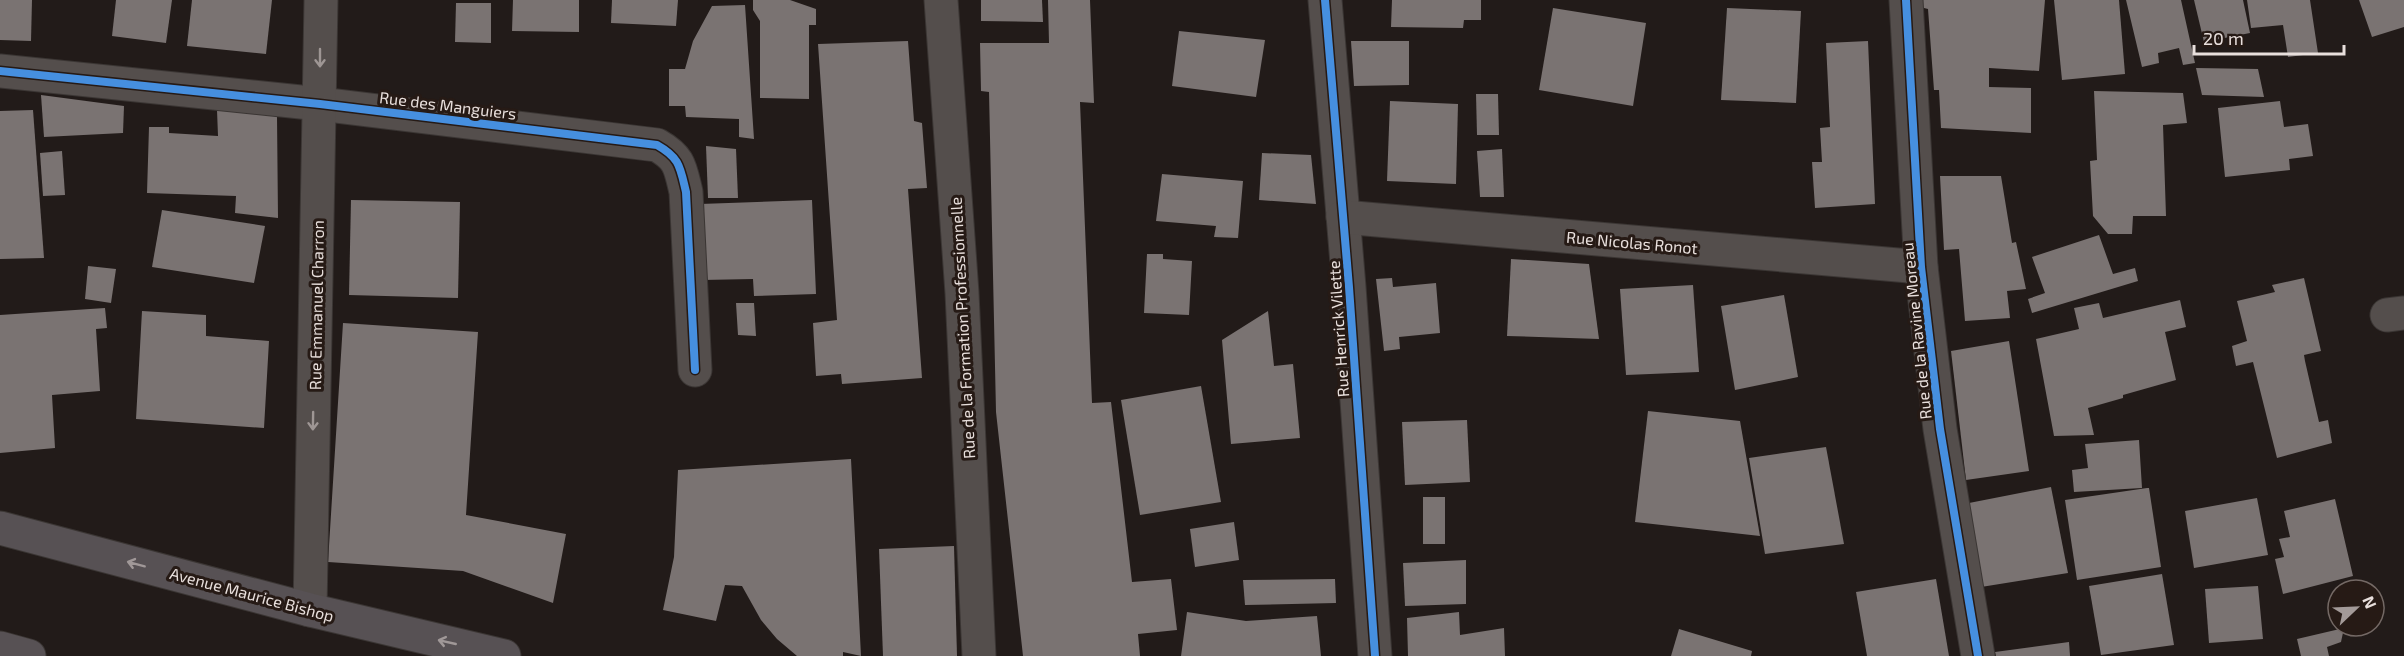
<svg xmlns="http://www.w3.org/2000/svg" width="2404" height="656" font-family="'Exo 2',sans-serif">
	<rect width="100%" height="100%" fill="#221b19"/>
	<g fill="#7a7372">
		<polygon points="0,0 32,0 31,41 0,40"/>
		<polygon points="116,0 172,0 166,43 112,36"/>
		<polygon points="192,0 272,0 266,54 187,46"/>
		<polygon points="513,0 579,0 579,32 512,31"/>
		<polygon points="612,0 678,0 676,26 611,23"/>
		<polygon points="753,0 790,0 816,9 816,25 809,25 809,99 760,98 760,21 753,10"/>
		<polygon points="981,0 1042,0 1043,22 981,21"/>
		<polygon points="1048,0 1090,0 1094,103 1080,102 1092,403 1111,402 1132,582 1171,579 1177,630 1138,634 1140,656 1023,656 996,412 989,92 981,91 980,43 1049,43"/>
		<polygon points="1392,0 1481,0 1481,20 1464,20 1463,28 1391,27"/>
		<polygon points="1919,0 2045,0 2039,71 1989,68 1989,87 2031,88 2031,133 1941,128 1939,90 1934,90 1928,9 1920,7"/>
		<polygon points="2054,0 2119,0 2125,74 2062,80"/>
		<polygon points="2126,0 2181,0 2195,63 2183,65 2179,48 2158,53 2159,63 2142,67"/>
		<polygon points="2194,0 2243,0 2250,33 2204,42"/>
		<polygon points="2247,0 2310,0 2318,53 2288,57 2283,25 2251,28"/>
		<polygon points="2359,0 2404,0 2404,27 2372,37"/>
		<polygon points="456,3 491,3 491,43 455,42"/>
		<polygon points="745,5 752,109 754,139 739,137 739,119 686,117 685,106 669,106 669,69 685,69 693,41 712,6"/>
		<polygon points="1553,8 1646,23 1633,106 1539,90"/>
		<polygon points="1727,8 1801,11 1796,103 1721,100"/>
		<polygon points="1179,31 1265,40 1256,97 1172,86"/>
		<polygon points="908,41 914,121 922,123 927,188 908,189 922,378 842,384 841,374 816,376 813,323 837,320 818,44"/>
		<polygon points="1351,41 1409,41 1409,85 1354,86"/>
		<polygon points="1868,41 1875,204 1815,208 1812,162 1822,162 1820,128 1830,127 1826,43"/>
		<polygon points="2196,68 2258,69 2264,97 2202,95"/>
		<polygon points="2094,91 2183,93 2187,123 2163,125 2166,216 2133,216 2132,234 2108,234 2093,216 2090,161 2097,160"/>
		<polygon points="1476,94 1498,94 1499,135 1477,135"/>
		<polygon points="41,95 124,106 123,133 44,137"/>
		<polygon points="1390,101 1458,104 1456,184 1387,181"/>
		<polygon points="2280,101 2284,127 2308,124 2313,156 2289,159 2290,170 2225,177 2218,108"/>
		<polygon points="33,110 44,258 0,259 0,111"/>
		<polygon points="217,110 277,116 278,218 235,213 236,196 147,193 149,127 169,127 169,133 218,136"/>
		<polygon points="706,146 736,149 738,198 708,198"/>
		<polygon points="1502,149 1504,197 1480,197 1477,151"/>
		<polygon points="62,151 65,195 43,196 40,153"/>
		<polygon points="1262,153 1311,155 1316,204 1259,200"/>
		<polygon points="1162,174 1243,181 1238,238 1214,237 1216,226 1156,221"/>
		<polygon points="1940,176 2001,176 2012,243 2016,242 2026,289 2007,291 2010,318 1965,321 1959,249 1944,250"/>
		<polygon points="351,200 460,202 458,298 349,295"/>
		<polygon points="812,200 816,294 754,296 753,279 702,280 700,204"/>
		<polygon points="162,210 265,226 254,283 152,267"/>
		<polygon points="2099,235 2113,274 2135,268 2138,281 2032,313 2028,299 2045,293 2032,257"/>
		<polygon points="1147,254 1163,254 1163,259 1192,261 1189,315 1144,313"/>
		<polygon points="1511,259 1589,264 1599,339 1507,336"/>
		<polygon points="88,266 116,269 111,303 85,299"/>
		<polygon points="1392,278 1393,287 1436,283 1440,333 1399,337 1400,349 1384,351 1376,279"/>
		<polygon points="2304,278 2321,351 2304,355 2305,361 2319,422 2328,420 2332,443 2277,458 2253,362 2236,366 2232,346 2247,341 2237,301 2275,292 2272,285"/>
		<polygon points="1693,285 1699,372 1626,375 1620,289"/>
		<polygon points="1784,295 1798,377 1735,390 1721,306"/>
		<polygon points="2180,300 2186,327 2165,332 2176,380 2123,395 2123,398 2088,408 2094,435 2054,436 2036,339 2079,329 2074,308 2099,303 2103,318"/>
		<polygon points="736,303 754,303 756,336 738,335"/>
		<polygon points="105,308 107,328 96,329 100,391 52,395 55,448 0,453 0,315"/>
		<polygon points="142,311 206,315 206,336 269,341 264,428 136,419"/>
		<polygon points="1268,311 1274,366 1293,364 1300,438 1231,444 1222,340"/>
		<polygon points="343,323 478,332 466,515 566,534 553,603 463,571 328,562"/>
		<polygon points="2009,341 2029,471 1966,480 1951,351"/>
		<polygon points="1201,386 1221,502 1140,515 1121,400"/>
		<polygon points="1648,411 1740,421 1760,536 1635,522"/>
		<polygon points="1467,420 1470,482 1405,485 1402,422"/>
		<polygon points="2139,440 2142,488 2074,492 2072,470 2088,468 2085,444"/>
		<polygon points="1826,447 1844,544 1765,554 1749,458"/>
		<polygon points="851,459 861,656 843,652 843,656 797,656 777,639 761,620 742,586 725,585 716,621 663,610 674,557 678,470"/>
		<polygon points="2051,487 2068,573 1981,587 1969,503"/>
		<polygon points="2147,488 2149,488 2161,567 2077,580 2065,500"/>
		<rect x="1423" y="497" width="22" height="47"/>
		<polygon points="2257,498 2268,555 2194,568 2185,511"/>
		<polygon points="2335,499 2353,576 2283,594 2275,559 2284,557 2279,539 2290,537 2284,511"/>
		<polygon points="1234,522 1239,560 1195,567 1190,529"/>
		<polygon points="954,546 957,656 883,656 879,549"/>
		<polygon points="1466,560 1466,604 1405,606 1403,563"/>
		<polygon points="2162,574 2174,645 2101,655 2089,586"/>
		<polygon points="1335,579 1336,603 1245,605 1243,580"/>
		<polygon points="1936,579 1949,656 1867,656 1856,592"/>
		<polygon points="2258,586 2263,639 2209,643 2205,589"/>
		<polygon points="1187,612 1246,621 1317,616 1321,656 1181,656"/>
		<polygon points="1459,612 1460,635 1504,628 1505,656 1408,656 1407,618"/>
		<polygon points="2344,628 2341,642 2327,647 2329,656 2301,656 2297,639"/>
		<polygon points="1679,629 1752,651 1751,656 1671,656"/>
		<polygon points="2069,642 2070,656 1996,656 1995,652"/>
	</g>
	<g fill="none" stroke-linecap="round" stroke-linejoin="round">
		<defs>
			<g id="minor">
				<polyline points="941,0 962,293 979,656"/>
				<polyline points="1325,0 1349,287 1375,656"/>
				<polyline points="1906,0 1921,267 1940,429 1978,656"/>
				<path d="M0,71L320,104L657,145C680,158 680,167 686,192L695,370"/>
				<polyline points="1343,217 1921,267"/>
				<polyline points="2387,315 2404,313"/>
				<polyline points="310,610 321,0"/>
			</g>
			<g id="major">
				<polyline points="0,528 310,610 504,656"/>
				<polyline points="0,648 29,656"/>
			</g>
		</defs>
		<use href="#minor" stroke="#3b3634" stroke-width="35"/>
		<use href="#major" stroke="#3b3634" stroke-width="35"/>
		<use href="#minor" stroke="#544e4c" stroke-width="33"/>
		<use href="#major" stroke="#575154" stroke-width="33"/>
		<defs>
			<g id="cycleway">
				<polyline points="1325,0 1349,287 1375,656"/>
				<polyline points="1906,0 1921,267 1940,429 1978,656"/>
				<path d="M0,71L320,104L657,145C680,158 680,167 686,192L695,370"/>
			</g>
		</defs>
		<use href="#cycleway" stroke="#261a15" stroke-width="11"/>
		<use href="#cycleway" stroke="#468fdf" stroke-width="8"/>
	</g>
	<defs><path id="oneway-shaft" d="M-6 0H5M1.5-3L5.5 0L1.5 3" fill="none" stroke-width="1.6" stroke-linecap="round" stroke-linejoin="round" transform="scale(1.5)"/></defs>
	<g stroke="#9e9694">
		<use href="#oneway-shaft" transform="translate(320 58) rotate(90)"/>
		<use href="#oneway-shaft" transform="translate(313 421) rotate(91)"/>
	</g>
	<g stroke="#a09898">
		<use href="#oneway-shaft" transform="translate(136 564) rotate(-165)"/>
		<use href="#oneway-shaft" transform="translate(447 642) rotate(-167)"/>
	</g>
	<g text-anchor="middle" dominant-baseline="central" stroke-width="6" stroke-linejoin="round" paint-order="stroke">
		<g font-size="16" fill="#e8dfdc" stroke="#261a15">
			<text transform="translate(448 105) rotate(7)">Rue des Manguiers</text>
			<text transform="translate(1632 242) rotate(5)">Rue Nicolas Ronot</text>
			<text transform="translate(316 305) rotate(-89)">Rue Emmanuel Charron</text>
			<text transform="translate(962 328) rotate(-93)">Rue de la Formation Professionnelle</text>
			<text transform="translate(1338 329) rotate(-94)">Rue Henrick Vilette</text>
			<text transform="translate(1916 331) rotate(-96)">Rue de la Ravine Moreau</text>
			<text transform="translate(252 594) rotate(15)">Avenue Maurice Bishop</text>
		</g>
	</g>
	<g transform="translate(2356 608) rotate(67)"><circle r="28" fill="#261a15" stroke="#746965" stroke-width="1.5"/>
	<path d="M0-4.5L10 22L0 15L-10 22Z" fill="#a39a98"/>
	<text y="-9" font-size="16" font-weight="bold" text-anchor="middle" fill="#e8dfdc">N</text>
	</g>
	<path d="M2194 45v9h150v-9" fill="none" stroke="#e8dfdc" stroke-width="3"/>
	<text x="2203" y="45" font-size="18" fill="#e8dfdc" stroke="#261a15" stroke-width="4.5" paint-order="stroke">20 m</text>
</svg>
